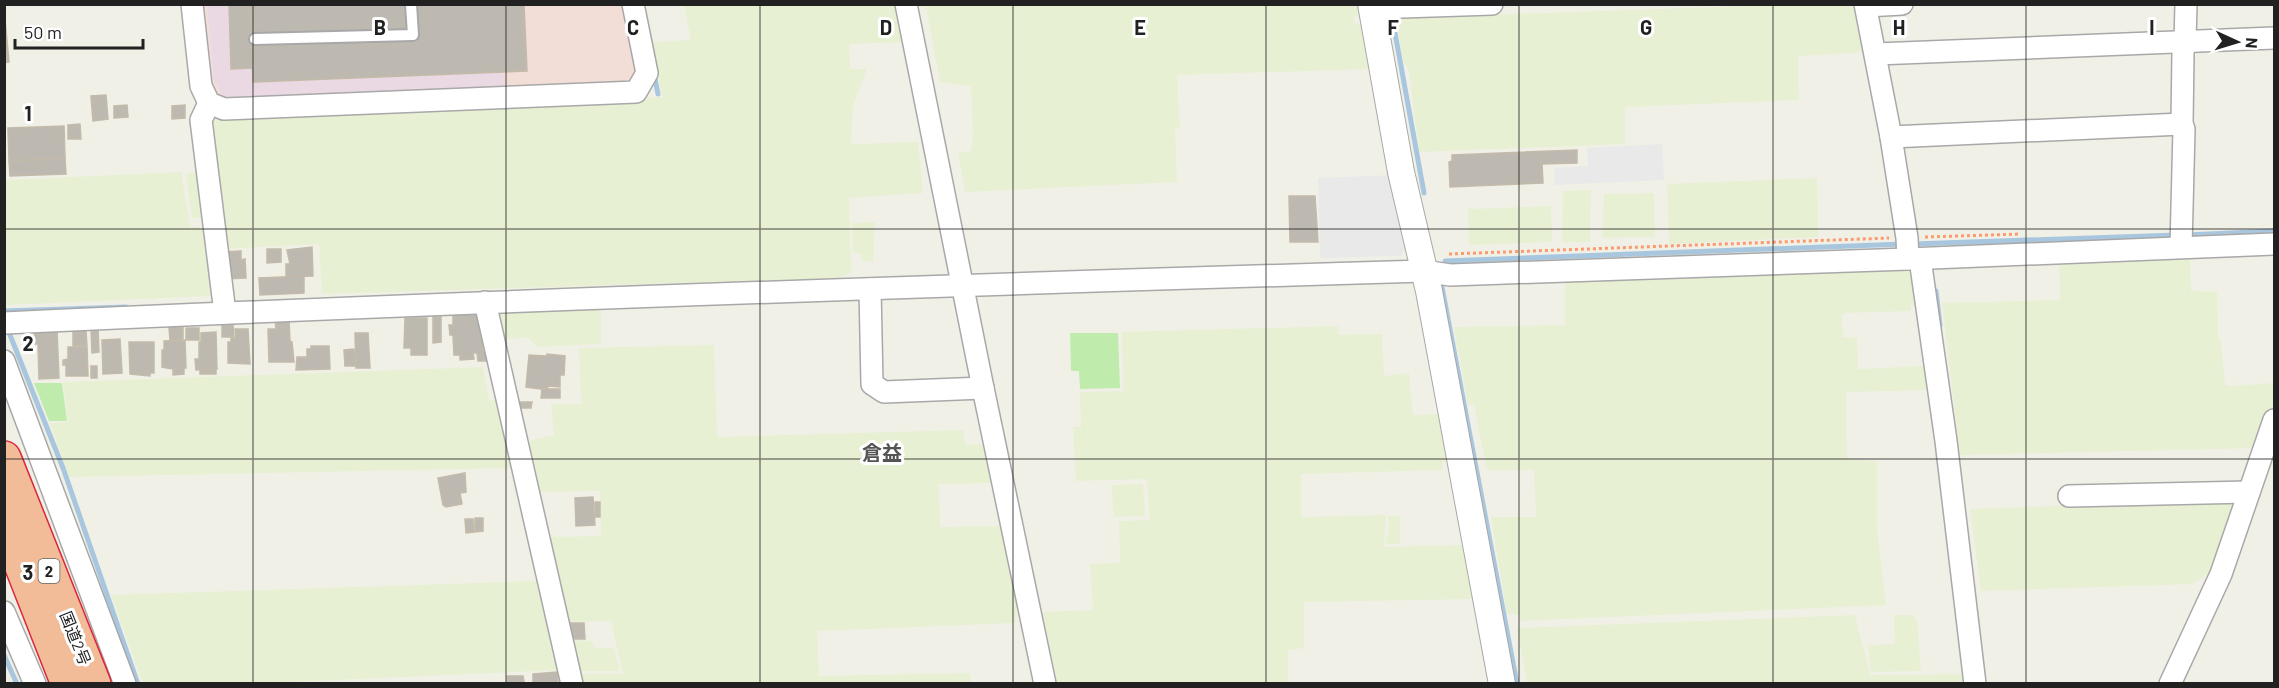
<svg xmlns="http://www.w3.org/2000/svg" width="2279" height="688" font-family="Barlow,'Noto Sans JP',sans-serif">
	<rect width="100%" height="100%" fill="#f1f0e7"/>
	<polygon fill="#f2ddd7" points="201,5 626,5 639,69 628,86 225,104 210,90"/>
	<polygon fill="#ead9e3" points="440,4 498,14 505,88 225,99 214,80 207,5"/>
	<g fill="#e7f0d3">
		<polygon points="843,4 896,6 907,42 849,44 850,69 867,69 853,106 851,142 855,144 918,142 923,193 849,198 851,273 838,278 322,294 319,244 220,249 211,119 217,116 662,97 652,42 691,40 684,5"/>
		<polygon points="919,5 1360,5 1362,15 1353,16 1356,25 1363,24 1373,69 1177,75 1180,127 1175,129 1177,182 965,192 958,153 971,151 973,137 971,86 940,82 926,7 919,7"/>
		<polygon points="1770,5 1859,5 1866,52 1798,56 1799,100 1625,107 1625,144 1419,152 1409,70 1403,61 1397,22 1401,18"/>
		<polygon points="181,172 190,226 204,229 211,296 5,305 4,180"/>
		<polygon points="201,172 205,218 192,218 186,174"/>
		<polygon points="1817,178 1818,237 1669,244 1667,184"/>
		<polygon points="1591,190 1590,242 1562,242 1563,191"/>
		<polygon points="1654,193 1655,237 1602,238 1604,194"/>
		<polygon points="1551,206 1552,242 1469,245 1468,209"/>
		<polygon points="875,222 873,262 862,261 861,254 853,253 852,223"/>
		<polygon points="2190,256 2191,291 2217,292 2218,335 2221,343 2225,384 2232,386 2274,383 2274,401 2260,448 1960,455 1942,303 2060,300 2059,260"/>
		<polygon points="1911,268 1918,304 1911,306 1911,311 1845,313 1842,316 1843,337 1857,338 1858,369 1927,366 1930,390 1846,392 1847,459 1877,461 1877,528 1886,605 1521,621 1518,614 1507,614 1491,517 1536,517 1534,470 1487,470 1474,405 1468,405 1454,327 1565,325 1565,279"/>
		<polygon points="601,306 601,344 538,347 528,338 501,339 495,310"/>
		<polygon points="1338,326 1339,335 1382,334 1384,376 1409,373 1413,415 1441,414 1449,462 1442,462 1443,470 1301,474 1301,517 1386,515 1384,547 1462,545 1466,552 1477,599 1304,602 1304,648 1288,650 1288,684 1057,683 1042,612 1093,610 1090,564 1120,563 1119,521 1150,520 1147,479 1076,481 1073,427 1081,427 1080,392 1123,391 1122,332"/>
		<polygon points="714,345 717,437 963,430 965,445 988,444 997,483 939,484 940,527 1000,526 1004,539 1018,606 1015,623 817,631 819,676 970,673 971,683 581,683 582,674 623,674 611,621 570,622 564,618 549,537 601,536 600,491 536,492 527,446 532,440 554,435 551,404 581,404 579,348"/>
		<polygon points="483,367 489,400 498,400 512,461 510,462 510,468 69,477 50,423 68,422 63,382"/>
		<polygon points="1143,484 1145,516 1114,517 1111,485"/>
		<polygon points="2241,499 2216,569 2192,584 1981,591 1970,509"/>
		<polygon points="1388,516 1400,516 1400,544 1385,544 1388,533"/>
		<polygon points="538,581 558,670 268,683 146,683 142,681 111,595"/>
		<polygon points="1855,615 1870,675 1968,674 1969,683 1522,683 1527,681 1517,628"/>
		<polygon points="1894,615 1912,615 1917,621 1921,671 1871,672 1868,645 1895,644"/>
		<polygon points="570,640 592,641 594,648 614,648 620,671 576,671"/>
	</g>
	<g fill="#bfebad">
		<polygon points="1070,333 1118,333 1120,388 1080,389 1079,371 1071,371"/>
		<polygon points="34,383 62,383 67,421 49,421"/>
	</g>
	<g fill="#e9e9e9">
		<polygon points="1662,144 1664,180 1555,185 1554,168 1588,166 1587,148"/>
		<polygon points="1393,175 1408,247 1401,256 1320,258 1318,178"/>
	</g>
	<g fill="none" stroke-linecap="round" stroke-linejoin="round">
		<g stroke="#a8c7df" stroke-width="5">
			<polyline points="1393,22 1424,193"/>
			<polyline points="654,74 658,94"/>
			<polyline points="2186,235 2274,231"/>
			<polyline points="1913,244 2177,235"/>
			<polyline points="1445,261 1904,244"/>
			<polyline points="1442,287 1517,684"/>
			<polyline points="1936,291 1940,325"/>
			<polyline points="4,311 126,307"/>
			<polyline points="10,335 63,468 138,684"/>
			<polyline points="4,655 17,684"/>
		</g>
	</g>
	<g fill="#beb9b0" stroke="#c3baa9" stroke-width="1.5">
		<polygon points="229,4 250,4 253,68 231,69"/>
		<polygon points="250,4 524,4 527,71 253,82"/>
		<polygon points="4,8 9,62 4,63"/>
		<polygon points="106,95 108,119 93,121 91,96"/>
		<polygon points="127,105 128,117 114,118 114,106"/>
		<polygon points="185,105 185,118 172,119 172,106"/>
		<polygon points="80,124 81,139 68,139 68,125"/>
		<polygon points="64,126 65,158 9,161 8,128"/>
		<polygon points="1577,150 1577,163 1542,164 1543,183 1450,187 1449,162 1452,161 1452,155"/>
		<polygon points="65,158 66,174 10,176 9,161"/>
		<polygon points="1289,196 1315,196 1318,242 1290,242"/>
		<polygon points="312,247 313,276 286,277 286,264 290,264 287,250"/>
		<polygon points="267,249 281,249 281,262 267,263"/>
		<polygon points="241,251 241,260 245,259 246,278 223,279 222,252"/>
		<polygon points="304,276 304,293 260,295 259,278"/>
		<polygon points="478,310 483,351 486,351 487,361 478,361 477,353 473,353 474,359 460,360 460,355 454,355 453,335 450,335 449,325 453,325 453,313"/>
		<polygon points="433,317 441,317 441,342 433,343"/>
		<polygon points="405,318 427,318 427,355 411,355 411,348 404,348"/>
		<polygon points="289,319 290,341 292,342 294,362 269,362 268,329 276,329 275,320"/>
		<polygon points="222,325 233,325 234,337 222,337"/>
		<polygon points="183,327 183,339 170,340 169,328"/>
		<polygon points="98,328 99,352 92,353 91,329"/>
		<rect x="186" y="328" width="13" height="12"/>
		<polygon points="235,329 248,329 250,364 228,363 228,342 231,342 231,338 236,338"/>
		<polygon points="34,330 57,330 59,378 39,379 38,344 35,344"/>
		<polygon points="86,331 87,346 73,346 73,332"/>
		<polygon points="216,332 217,369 196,370 195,359 199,359 199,342 201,342 201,333"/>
		<polygon points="355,333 368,333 370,368 356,368"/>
		<polygon points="120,339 122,373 103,374 102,340"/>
		<polygon points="185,340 186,368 184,368 184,374 173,375 173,369 162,367 162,350 164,350 164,341"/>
		<polygon points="129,342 154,342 154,373 150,373 150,376 130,374"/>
		<polygon points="311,346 329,346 330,369 296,370 297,357 307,357 307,349 311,349"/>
		<polygon points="68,347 87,347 88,376 66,376 66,365 63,365 63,360 68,359"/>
		<polygon points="354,349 355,366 345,366 344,350"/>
		<polygon points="547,354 565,356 564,375 560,375 560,387 548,386 548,390 526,387 529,355 547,356"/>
		<rect x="91" y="366" width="6" height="12"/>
		<polygon points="216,369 216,374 200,374 200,370"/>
		<polygon points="542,389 560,389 560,398 541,398"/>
		<polygon points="519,402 532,402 531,408 518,408"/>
		<polygon points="465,473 466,492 460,493 462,504 446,507 443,505 438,478"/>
		<polygon points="593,497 595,525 576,526 575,498"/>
		<rect x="595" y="502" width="5" height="15"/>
		<polygon points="475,518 483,518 483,531 475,532"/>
		<polygon points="465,519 473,519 474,532 466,533"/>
		<polygon points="569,623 584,623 585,639 570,639"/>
		<polygon points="557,672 558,682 533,683 533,674"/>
		<polygon points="507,676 523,676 524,682 507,683"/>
	</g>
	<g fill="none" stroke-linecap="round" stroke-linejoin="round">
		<defs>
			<polyline id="service" points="255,39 413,35 411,4"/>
			<g id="minor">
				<polyline points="192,4 201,86 209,103 224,109 636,92 647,73 633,4"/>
				<polyline points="906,4 983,388 1045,684"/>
				<polyline points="1865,4 1891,137 1907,238 1908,259"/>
				<polyline points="1866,6 1902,4"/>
				<polyline points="1372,8 1492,4"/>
				<polyline points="1876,54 2274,38"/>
				<polyline points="209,103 201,120 225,313"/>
				<polyline points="1891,137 2182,124"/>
				<polyline points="2181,247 2184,129 2182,124 2183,52 2185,41 2186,4"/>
				<polyline points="1920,259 1946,441 1975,684"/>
				<polyline points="870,289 872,384 884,392 983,388"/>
				<polyline points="485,302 572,684"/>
				<path d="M4,323C478,301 951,285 1424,271L1450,275L1908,259L2274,244"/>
				<polyline points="4,361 125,684"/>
				<polyline points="2069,496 2249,492"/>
				<polyline points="4,612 35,684"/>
				<polyline points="2170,684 2221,574 2274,420"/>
			</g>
			<polyline id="tertiary" points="1371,4 1401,172 1429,291 1502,684"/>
			<g id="trunk">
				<polyline points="4,458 94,684"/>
				<polyline points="4,521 68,684"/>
			</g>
		</defs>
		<use href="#service" stroke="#a8a8a8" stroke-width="14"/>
		<use href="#minor" stroke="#a8a8a8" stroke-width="24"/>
		<use href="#tertiary" stroke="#a8a8a8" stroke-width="28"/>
		<use href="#trunk" stroke="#dd263e" stroke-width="36"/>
		<g stroke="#fb9a6e" stroke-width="3" stroke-dasharray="3 3" stroke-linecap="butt">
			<polyline points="1925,237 2021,234"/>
			<polyline points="1449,254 1889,238"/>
		</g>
		<use href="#service" stroke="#fff" stroke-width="10"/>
		<use href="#minor" stroke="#fff" stroke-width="21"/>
		<use href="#tertiary" stroke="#fff" stroke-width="26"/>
		<use href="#trunk" stroke="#f2bc98" stroke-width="33"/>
	</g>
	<path fill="none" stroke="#212121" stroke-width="1.5" stroke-opacity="0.55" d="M253,4V684M506,4V684M760,4V684M1013,4V684M1266,4V684M1519,4V684M1773,4V684M2026,4V684M4,229H2274M4,459H2274"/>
	<g text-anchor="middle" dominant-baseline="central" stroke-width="6" stroke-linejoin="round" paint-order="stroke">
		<rect fill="#fff" stroke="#646464" stroke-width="1.5" x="38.5" y="559" width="21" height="24" rx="4.5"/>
		<g font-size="15" font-weight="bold" fill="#212121">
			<text x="49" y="571">2</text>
		</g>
		<g font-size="16" fill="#212121" stroke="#fff">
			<text transform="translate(76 638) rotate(68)">国道2号</text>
		</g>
		<g font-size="20" font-weight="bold" fill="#545454" stroke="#fff">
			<text x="882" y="452">倉益</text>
		</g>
	</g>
	<g font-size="20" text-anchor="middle" font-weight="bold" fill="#212121" stroke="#fff" stroke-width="6" stroke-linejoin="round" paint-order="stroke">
		<text x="380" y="35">B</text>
		<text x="633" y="35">C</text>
		<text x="886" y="35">D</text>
		<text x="1140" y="35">E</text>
		<text x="1393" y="35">F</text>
		<text x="1646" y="35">G</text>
		<text x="1899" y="35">H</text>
		<text x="2152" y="35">I</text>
		<text x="28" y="121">1</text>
		<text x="28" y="351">2</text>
		<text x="28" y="580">3</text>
	</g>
	<rect width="2279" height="688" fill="none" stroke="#212121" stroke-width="12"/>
	<g transform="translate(2237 42) rotate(94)" stroke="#ffffff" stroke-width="4.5" paint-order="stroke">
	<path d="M0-4.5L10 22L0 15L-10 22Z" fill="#212121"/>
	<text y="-9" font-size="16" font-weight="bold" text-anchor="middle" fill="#212121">N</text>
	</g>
	<path d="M15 39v9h128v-9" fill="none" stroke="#212121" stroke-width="3"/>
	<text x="24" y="39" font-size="18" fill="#212121" stroke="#ffffff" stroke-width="4.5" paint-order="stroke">50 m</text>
</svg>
